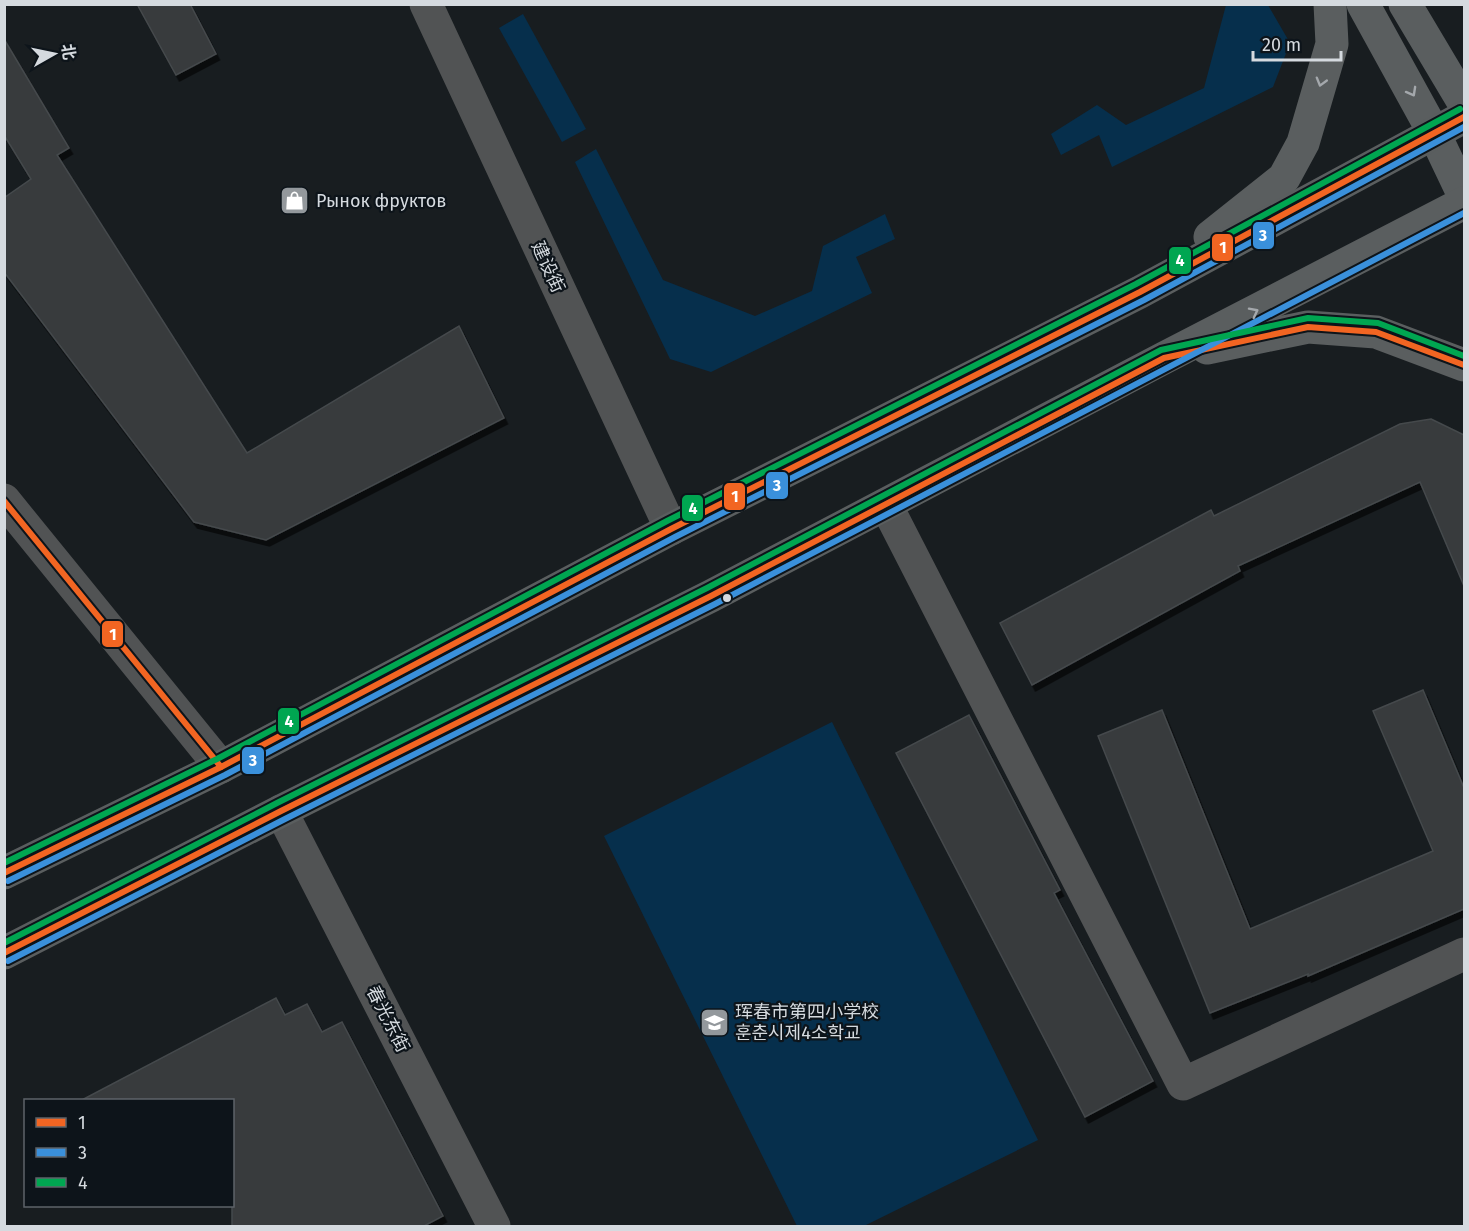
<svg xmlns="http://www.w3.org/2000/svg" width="1469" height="1231" font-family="'Fira Sans','Noto Sans SC','Noto Sans KR',sans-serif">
	<defs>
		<filter id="shadow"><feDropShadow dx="3.5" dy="6" stdDeviation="0" flood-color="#0009"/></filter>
	</defs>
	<rect width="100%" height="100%" fill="#181d20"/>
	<g fill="#062f4c">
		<polygon points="1226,5 1268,5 1290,43 1273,87 1112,167 1099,135 1061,155 1051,134 1097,105 1126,125 1204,88"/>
		<polygon points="523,14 586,129 562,142 499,28"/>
		<polygon points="596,149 663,280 755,316 812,291 823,246 885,214 895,239 856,257 872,293 711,372 670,359 575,162"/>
		<polygon points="832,722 1038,1140 864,1226 797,1226 604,836"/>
	</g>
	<g fill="#373b3d" stroke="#45494c" stroke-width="1.5" filter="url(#shadow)">
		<polygon points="137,4 190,4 216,54 176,75"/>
		<polygon points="4,39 69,148 57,155 247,453 459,326 504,418 266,540 194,522 4,272 4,198 31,179 4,135"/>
		<polygon points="1431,419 1464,435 1464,586 1420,482 1238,566 1240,571 1032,685 1000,623 1211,510 1214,516 1400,424"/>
		<polygon points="1423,690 1464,788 1464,909 1308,976 1308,974 1210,1013 1098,736 1162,710 1250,929 1433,851 1373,711"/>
		<polygon points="969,715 1060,890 1054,893 1153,1081 1085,1117 896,753"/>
		<polygon points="276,998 285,1015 307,1004 322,1032 342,1022 443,1216 422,1227 232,1227 232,1101 80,1101"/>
	</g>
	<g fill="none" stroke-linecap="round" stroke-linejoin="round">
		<g stroke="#515354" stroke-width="33">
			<polyline points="426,4 671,529"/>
			<polyline points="4,500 221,767"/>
			<polyline points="886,505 1183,1084 1464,954"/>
			<polyline points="281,811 494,1226"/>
		</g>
		<g stroke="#5a5e5f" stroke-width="33">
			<polyline points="1363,4 1434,133 1464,196"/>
			<polyline points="1405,4 1464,103"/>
			<polyline points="1210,237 1284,178 1303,143 1332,44 1330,4"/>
			<polyline points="1207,348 1308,327 1376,332 1464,365"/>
			<polyline points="4,873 221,767 671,529 1140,292 1464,117"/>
			<polyline points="4,953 281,811 711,596 1164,358 1464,203"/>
		</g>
		<defs>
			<g id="bus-1">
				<polyline points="4,501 221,767"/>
				<polyline points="4,873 221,767 671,529 1140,292 1464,117"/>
				<polyline points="4,953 281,811 711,596 1164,358 1308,327 1376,332 1464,365"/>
			</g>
			<g id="bus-2">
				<polyline points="8,881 225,775 675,537 1144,300 1464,127"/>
				<polyline points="8,961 285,819 715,604 1464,213"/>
			</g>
			<g id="bus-3">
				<polyline points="4,863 217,759 667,521 1136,284 1460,109"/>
				<polyline points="4,943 277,803 707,588 1161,350 1308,318 1378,323 1464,356"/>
			</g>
		</defs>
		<use href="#bus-1" stroke="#0d141a" stroke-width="10"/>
		<use href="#bus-2" stroke="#0d141a" stroke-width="10"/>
		<use href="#bus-3" stroke="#0d141a" stroke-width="10"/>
		<use href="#bus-1" stroke="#f26522" stroke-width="6"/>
		<use href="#bus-2" stroke="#3a90db" stroke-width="6"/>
		<use href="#bus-3" stroke="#00a651" stroke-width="6"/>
	</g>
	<defs><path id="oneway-chevron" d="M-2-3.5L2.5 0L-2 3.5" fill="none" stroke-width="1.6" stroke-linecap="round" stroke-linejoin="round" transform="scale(1.5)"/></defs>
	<g stroke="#a4a8ac">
		<use href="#oneway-chevron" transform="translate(1321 82) rotate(106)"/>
		<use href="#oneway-chevron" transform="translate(1412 92) rotate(61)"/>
		<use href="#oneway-chevron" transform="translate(1254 312) rotate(-27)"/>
	</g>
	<defs>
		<symbol id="shop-square" viewBox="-11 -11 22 22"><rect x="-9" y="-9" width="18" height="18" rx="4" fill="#93989c" stroke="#0d141a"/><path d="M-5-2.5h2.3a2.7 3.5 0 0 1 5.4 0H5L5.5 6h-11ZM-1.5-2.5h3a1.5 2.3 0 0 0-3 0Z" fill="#fff"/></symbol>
		<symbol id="school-square" viewBox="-11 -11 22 22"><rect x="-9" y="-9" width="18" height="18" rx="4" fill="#93989c" stroke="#0d141a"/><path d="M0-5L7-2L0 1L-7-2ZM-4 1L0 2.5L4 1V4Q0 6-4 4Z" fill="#fff"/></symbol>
	</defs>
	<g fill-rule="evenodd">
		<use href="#shop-square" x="278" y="184" width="33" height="33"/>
		<use href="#school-square" x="698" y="1006" width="33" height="33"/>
	</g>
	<circle fill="#d5dadf" stroke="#0d141a" stroke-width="2" cx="727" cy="598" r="5"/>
	<g text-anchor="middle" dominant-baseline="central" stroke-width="4.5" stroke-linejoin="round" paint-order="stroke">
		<g font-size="18" fill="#d5dadf" stroke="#0d141a" text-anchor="start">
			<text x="316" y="201">Рынок фруктов</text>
			<text x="735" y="1012">珲春市第四小学校<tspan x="735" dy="21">훈춘시제4소학교</tspan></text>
		</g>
		<g font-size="18" fill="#d5dadf" stroke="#0d141a">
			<text transform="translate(548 267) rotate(65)">建设街</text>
			<text transform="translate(388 1019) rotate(63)">春光东街</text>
		</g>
	</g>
	<g stroke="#0d141a" stroke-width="2">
		<rect x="1252" y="221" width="23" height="29" rx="6" fill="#3a90db"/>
		<rect x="1211" y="233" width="23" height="29" rx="6" fill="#f26522"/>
		<rect x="1168" y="246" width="24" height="29" rx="6" fill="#00a651"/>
		<rect x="765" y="471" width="24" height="29" rx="6" fill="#3a90db"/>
		<rect x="723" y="482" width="23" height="29" rx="6" fill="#f26522"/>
		<rect x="681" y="494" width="23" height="28" rx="6" fill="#00a651"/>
		<rect x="101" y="620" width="23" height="28" rx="6" fill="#f26522"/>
		<rect x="277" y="707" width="23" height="28" rx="6" fill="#00a651"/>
		<rect x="241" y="746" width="24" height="29" rx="6" fill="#3a90db"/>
	</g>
	<g font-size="16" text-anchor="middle" font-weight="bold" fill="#fff">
		<text x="1263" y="241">3</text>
		<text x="1223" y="253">1</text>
		<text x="1180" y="266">4</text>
		<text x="777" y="491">3</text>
		<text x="735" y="502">1</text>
		<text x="693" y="514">4</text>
		<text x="113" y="640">1</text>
		<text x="289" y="727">4</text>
		<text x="253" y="766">3</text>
	</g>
	<rect width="1469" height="1231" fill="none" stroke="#d5dadf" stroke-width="12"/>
	<rect x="24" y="1099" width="210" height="108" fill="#0d141a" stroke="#5d6369" stroke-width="1.5"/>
	<rect x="36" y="1118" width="30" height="9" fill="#f26522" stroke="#5d6369" stroke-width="1.5"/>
	<text x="78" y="1129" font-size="18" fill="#d5dadf">1</text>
	<rect x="36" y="1148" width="30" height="9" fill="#3a90db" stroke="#5d6369" stroke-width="1.5"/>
	<text x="78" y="1159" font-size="18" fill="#d5dadf">3</text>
	<rect x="36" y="1178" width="30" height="9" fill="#00a651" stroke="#5d6369" stroke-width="1.5"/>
	<text x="78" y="1189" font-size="18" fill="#d5dadf">4</text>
	<g transform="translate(54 54) rotate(81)" stroke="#0d141a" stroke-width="4.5" paint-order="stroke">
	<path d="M0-4.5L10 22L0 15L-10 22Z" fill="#d5dadf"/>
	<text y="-9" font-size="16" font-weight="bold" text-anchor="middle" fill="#d5dadf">北</text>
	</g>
	<path d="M1253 51v9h88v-9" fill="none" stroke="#d5dadf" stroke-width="3"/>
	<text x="1262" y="51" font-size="18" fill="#d5dadf" stroke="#0d141a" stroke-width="4.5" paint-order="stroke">20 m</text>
</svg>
